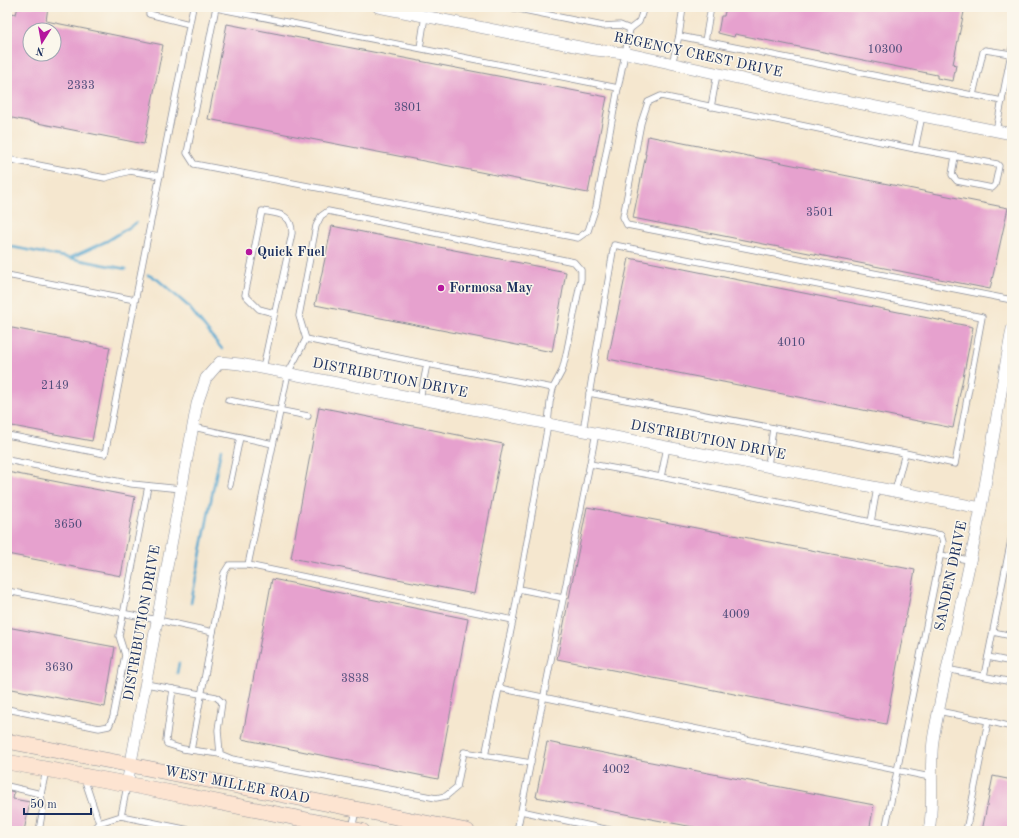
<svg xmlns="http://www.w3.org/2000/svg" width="1019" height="838" font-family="'Old Standard TT',serif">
	<rect width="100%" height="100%" fill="#fbf7ec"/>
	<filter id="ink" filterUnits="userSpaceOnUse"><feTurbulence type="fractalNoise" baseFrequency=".025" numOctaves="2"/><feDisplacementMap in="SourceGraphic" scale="8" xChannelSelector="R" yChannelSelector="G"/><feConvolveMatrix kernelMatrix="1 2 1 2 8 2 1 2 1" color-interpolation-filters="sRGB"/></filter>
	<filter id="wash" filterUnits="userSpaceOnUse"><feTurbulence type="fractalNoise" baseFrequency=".012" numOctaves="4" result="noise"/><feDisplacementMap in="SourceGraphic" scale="16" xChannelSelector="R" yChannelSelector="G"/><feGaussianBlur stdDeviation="0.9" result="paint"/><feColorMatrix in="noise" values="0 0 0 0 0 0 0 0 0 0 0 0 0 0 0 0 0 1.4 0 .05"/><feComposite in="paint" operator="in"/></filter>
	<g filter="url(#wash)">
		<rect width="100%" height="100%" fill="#f5e7cf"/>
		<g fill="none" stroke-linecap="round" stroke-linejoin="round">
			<g stroke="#54a6cf" stroke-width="2.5">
				<polyline points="7,246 126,269"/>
				<polyline points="70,258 107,241 136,223"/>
				<polyline points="148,275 157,279 188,306 222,349"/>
				<polyline points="191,603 221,449"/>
				<polyline points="177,673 179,663"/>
			</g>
		</g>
		<g id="blocks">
			<g fill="#e6a1ce" fill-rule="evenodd">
				<path d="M18,7H48L46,21L163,45L144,144L7,117V12L16,14ZM30,30H54V54H30Z"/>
				<polygon points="726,7 965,7 953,64 956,65 953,81 937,78 937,75 735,34 734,37 718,33 721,16 724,16"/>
				<polygon points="227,24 607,97 588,193 208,119"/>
				<polygon points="648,136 1008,208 990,289 633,218 646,154 645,154"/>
				<polygon points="332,226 566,272 552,352 315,305"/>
				<polygon points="629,258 973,327 953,428 608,359"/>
				<polygon points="7,327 110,347 92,441 7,425"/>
				<polygon points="319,407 503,444 474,594 291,558"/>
				<polygon points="7,472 135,497 121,576 7,554"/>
				<polygon points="587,507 915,570 886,724 557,659"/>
				<polygon points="272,579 468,619 438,779 242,739"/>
				<polygon points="7,627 115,647 105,707 7,688"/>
				<polygon points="547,742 874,805 869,831 714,831 536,797"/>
				<polygon points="993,776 1012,780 1012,831 982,831"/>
				<polygon points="7,790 14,792 13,799 30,802 24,831 7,831"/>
			</g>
		</g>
	</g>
	<g filter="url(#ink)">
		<use href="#blocks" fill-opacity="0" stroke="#888b96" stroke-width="1"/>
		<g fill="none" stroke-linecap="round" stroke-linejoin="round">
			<defs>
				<g id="service">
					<polyline points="150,7 149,14 189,24"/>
					<polyline points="216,7 187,153 194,164 578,238 588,231 596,207 618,88 630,29 620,25 603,26 509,7"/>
					<polyline points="216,8 618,88"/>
					<polyline points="630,29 639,22 644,7"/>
					<polyline points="679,36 683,7"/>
					<polyline points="705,41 711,7"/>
					<polyline points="420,48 425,16"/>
					<polyline points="672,64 679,36 1002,101"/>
					<polyline points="973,95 983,52 985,50 1011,54"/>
					<polyline points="711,107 717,74"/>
					<polyline points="922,116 915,149 661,96 648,102 641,123 623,217 627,225 1012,300"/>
					<polyline points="996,131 1012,48"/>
					<polyline points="915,149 997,164 999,166 995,185 992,188 957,181 952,175 955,156"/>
					<polyline points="7,159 105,178 130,171 160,176"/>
					<polyline points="7,275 135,300"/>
					<polyline points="306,339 427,364 553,388"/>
					<path d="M263,369C272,323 283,278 292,233C292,213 278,214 262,211L245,295L259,309L274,313"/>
					<polyline points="1003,382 1012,383"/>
					<polyline points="589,393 905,453"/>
					<polyline points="420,399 427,364"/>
					<polyline points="228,400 308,416"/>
					<polyline points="193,427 273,444"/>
					<polyline points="583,431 614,245 982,317 955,464 905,453 895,491"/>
					<polyline points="7,435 105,454 193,7"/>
					<polyline points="667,447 661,477 871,522"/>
					<polyline points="7,460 132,484 181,489"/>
					<polyline points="590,464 661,477"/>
					<polyline points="768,466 773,428"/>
					<polyline points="230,485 240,437"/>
					<polyline points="877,488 871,522 941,535 943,542 885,831"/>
					<polyline points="940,555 969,560"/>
					<polyline points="248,565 288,373 306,339 299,316 316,226 321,216 328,211 574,262 581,270 581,279 566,355 562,371 553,388 550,402 548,424 513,620"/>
					<polyline points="519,589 563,598"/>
					<polyline points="7,591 158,620 213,632"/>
					<polyline points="993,632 1012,636"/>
					<polyline points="988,657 1012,662"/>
					<polyline points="946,669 1012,682"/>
					<polyline points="984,676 1012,535"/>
					<polyline points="146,684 216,697 222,702 218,730 220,754 232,759 436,798 446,796 457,787 464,752 531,763"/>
					<polyline points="499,688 930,777"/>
					<polyline points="173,689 166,740 167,744 183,749 220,754"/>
					<polyline points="7,709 99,728 109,726 113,717 125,655 119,636 148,486"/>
					<polyline points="938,711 988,721 966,831"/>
					<polyline points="988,721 1012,727"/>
					<polyline points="191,750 224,573 229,565 248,565 513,620 485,756"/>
					<polyline points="84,778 99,823"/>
					<polyline points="7,786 41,794"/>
					<polyline points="521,811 596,433"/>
					<polyline points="121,816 194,831"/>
					<polyline points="352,829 356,810"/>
					<polyline points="39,831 43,808 41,794 46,770"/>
					<polyline points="91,831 99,823 121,816 127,786"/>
					<polyline points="517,831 521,811 614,831"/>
				</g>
				<g id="minor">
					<polyline points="378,7 595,50 625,53 787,89 1012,134"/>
					<polyline points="127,784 197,404 206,378 220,362 240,364 981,508"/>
					<path d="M929,831C935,800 928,766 934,734C948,659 966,584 981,508C992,449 1001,389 1012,329"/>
				</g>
				<g id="secondary">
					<polyline points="7,741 131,765 467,831"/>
					<polyline points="7,762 127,784 362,831"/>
				</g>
			</defs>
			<use href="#service" stroke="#888b96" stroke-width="7"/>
			<use href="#minor" stroke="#888b96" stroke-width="12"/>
			<use href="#secondary" stroke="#888b96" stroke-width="16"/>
			<use href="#service" stroke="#fff" stroke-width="5.5"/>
			<use href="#minor" stroke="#fff" stroke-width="11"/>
			<use href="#secondary" stroke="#fde4d1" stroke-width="15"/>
		</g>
	</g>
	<g fill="#b5179e" stroke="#fbf7ec" stroke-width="1.5">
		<circle cx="249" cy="252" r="4"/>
		<circle cx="441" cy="288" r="4"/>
	</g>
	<g text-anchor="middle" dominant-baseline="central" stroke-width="3" stroke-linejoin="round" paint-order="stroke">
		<g font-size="12" fill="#4e4c7a">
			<text x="885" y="50">10300</text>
			<text x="81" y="86">2333</text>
			<text x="408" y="108">3801</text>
			<text x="820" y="213">3501</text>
			<text x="791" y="343">4010</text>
			<text x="55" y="386">2149</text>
			<text x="68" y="525">3650</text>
			<text x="736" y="615">4009</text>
			<text x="59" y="668">3630</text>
			<text x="355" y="679">3838</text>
			<text x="616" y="770">4002</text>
		</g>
		<g font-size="14" fill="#1b2f5e" stroke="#fbf7ec">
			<text transform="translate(698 55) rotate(12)">REGENCY CREST DRIVE</text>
			<text transform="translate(390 378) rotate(11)">DISTRIBUTION DRIVE</text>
			<text transform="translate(708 440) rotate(11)">DISTRIBUTION DRIVE</text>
			<text transform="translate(951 576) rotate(-78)">SANDEN DRIVE</text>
			<text transform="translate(142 623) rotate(-80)">DISTRIBUTION DRIVE</text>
			<text transform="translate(237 785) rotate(11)">WEST MILLER ROAD</text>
		</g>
		<g font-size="14" font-weight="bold" fill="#1b2f5e" stroke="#fbf7ec" text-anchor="start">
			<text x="257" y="252">Quick Fuel</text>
			<text x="449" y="288">Formosa May</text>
		</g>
	</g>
	<rect width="1019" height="838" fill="none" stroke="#fbf7ec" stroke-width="24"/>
	<g transform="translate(42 42) rotate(191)"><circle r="19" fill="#fbf7ec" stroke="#a1a7b3"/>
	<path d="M0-3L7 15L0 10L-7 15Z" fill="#b5179e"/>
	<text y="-6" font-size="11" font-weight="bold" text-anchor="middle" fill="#1b2f5e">N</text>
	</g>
	<path d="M24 808v6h67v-6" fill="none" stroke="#1b2f5e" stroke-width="2"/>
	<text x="30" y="808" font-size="12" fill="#1b2f5e" stroke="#fbf7ec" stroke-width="3" paint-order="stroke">50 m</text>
</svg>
